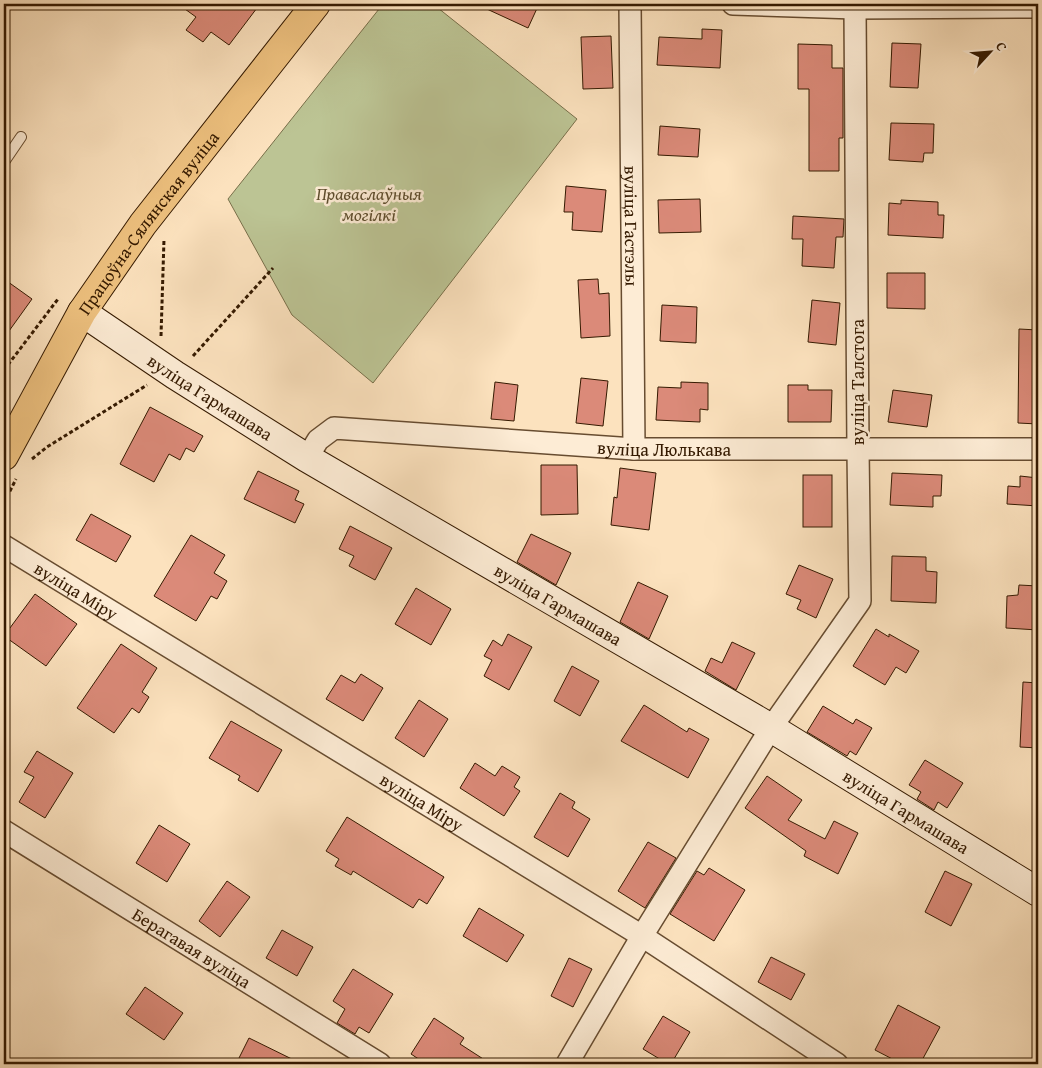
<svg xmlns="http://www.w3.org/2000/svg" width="1042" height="1068" font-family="'Gentium Book Plus',serif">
	<rect width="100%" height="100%" fill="#fce2be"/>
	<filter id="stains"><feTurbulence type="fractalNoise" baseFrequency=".004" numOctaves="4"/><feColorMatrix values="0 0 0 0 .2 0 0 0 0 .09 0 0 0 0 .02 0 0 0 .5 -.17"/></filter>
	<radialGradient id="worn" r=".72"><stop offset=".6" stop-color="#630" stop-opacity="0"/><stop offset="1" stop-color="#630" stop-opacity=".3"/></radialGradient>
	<polygon fill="#bcc494" stroke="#786f4a" points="383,4 433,4 577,119 373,383 292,315 228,199"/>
	<g fill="#db8a79" stroke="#351a01">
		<polygon points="178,4 260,4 229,45 211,32 203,42 186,30 196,17"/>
		<polygon points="476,4 539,4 528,28"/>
		<polygon points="702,29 722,30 720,68 657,65 659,37 702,39"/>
		<polygon points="611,36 613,88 583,89 581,37"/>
		<polygon points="892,43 921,44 918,88 890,87"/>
		<polygon points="798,44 832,45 832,68 843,68 843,138 839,138 839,171 809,171 809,89 798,89"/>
		<polygon points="891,123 934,124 933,153 924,153 923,162 889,160"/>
		<polygon points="660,126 700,129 698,157 658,155"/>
		<polygon points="566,186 606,190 602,232 572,230 573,212 564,212"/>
		<polygon points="700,199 701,232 659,233 658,200"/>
		<polygon points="901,200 938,202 938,215 944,215 943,238 888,235 889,203 901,204"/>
		<polygon points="793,216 844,219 843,237 836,237 834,268 802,266 803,239 792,239"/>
		<polygon points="887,273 925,273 925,309 887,308"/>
		<polygon points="4,279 32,299 4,338"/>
		<polygon points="598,279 599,294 609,293 610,336 581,338 578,280"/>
		<polygon points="812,300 840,303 836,345 808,342"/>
		<polygon points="662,305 697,307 696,343 660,341"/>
		<polygon points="1019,329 1038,330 1038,424 1018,423"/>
		<polygon points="581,378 608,381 603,426 576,423"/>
		<polygon points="495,382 518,385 514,421 491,419"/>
		<polygon points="681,382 708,383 708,410 700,409 700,422 656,420 658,387 681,388"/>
		<polygon points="788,385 808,385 808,390 832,390 831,422 788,422"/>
		<polygon points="893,390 932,395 927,427 888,422"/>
		<polygon points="150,407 203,436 194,452 186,448 180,460 169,454 154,482 120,464"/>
		<polygon points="541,465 577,465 578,514 541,515"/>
		<polygon points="620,468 656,473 649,530 611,525 614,497 617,498"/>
		<polygon points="258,471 299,491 295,500 304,504 295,523 244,499"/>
		<polygon points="892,473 942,475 941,496 933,496 933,507 890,505"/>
		<rect x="803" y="475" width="29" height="52"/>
		<polygon points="1020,476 1038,478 1038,506 1007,504 1008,486 1020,487"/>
		<polygon points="91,514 131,536 116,562 76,540"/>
		<polygon points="350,526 392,548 375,580 349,566 354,556 339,549"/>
		<polygon points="531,534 571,553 556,585 517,562"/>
		<polygon points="191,535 225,555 214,573 227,581 217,599 211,596 196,621 154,596"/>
		<polygon points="892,556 926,557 926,571 937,572 936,603 891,601"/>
		<polygon points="799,565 833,579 816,618 797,609 801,600 786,594"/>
		<polygon points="638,582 668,596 649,639 620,622"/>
		<polygon points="1019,585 1038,586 1038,630 1006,628 1007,596 1018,595"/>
		<polygon points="416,588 451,609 431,645 395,624"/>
		<polygon points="35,594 77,624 46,666 4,636"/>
		<polygon points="876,629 889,637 889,634 919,651 906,673 896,667 885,685 853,666"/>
		<polygon points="508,634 532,647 509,690 484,676 492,660 484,656 493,640 502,646"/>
		<polygon points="732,642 755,653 736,690 705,671 711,658 722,663"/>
		<polygon points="121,644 157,668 142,692 149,697 139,713 132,708 114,733 77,708"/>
		<polygon points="572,666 599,681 580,716 554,701"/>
		<polygon points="361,674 383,688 363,721 326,699 341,675 355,683"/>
		<polygon points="1023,682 1038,683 1038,748 1020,747"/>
		<polygon points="419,700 448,719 424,757 395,738"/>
		<polygon points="644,705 687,732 689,728 709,739 688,778 621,741"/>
		<polygon points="823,706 853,724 856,719 872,728 856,755 850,751 847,756 807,732"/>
		<polygon points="231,721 282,750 258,792 238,780 240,776 209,758"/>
		<polygon points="37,751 73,773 45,818 19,802 34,777 24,772"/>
		<polygon points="925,760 963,783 947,808 938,802 934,810 917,799 921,792 909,785"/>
		<polygon points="475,763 495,776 502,766 520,777 514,787 520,791 504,816 460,788"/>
		<polygon points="767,776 802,800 788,820 825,839 834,821 858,833 838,874 804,856 806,851 745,808"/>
		<polygon points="560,793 575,802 572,808 590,819 568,857 534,837"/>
		<polygon points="347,817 444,877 427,904 419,899 413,908 353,871 351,875 335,866 339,859 326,851"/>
		<polygon points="159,825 190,844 167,882 136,863"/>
		<polygon points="648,842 676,858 645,908 618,891"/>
		<polygon points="709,868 745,890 714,941 670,914 697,871 704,875"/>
		<polygon points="945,871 972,884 951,926 925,912"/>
		<polygon points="227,881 250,897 220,937 199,921"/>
		<polygon points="479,908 524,935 507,962 463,936"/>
		<polygon points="282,930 313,947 297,976 266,958"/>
		<polygon points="771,957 805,974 791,1000 758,982"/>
		<polygon points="569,958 592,969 573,1007 551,996"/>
		<polygon points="353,969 393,994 369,1033 359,1027 355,1034 337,1023 345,1009 333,1001"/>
		<polygon points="145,987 183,1013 164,1040 126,1014"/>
		<polygon points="898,1005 940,1027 920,1064 902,1064 875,1050"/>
		<polygon points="663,1016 690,1032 671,1064 668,1064 643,1049"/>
		<polygon points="434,1018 464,1038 460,1044 491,1064 426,1064 411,1054"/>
		<polygon points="249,1038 302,1064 236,1064"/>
	</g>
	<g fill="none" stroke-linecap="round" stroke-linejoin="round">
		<defs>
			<polyline id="lane" points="4,162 21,137"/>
			<g id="street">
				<path id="s1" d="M630,4L634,449"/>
				<polyline points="733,4 855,8 1038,7"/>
				<path id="s2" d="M307,458L318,440L334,428L634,449H1038"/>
				<path id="s3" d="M4,546L642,936L837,1064"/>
				<path id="s4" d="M4,831L380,1064"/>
				<polyline points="567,1064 642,936 771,728 860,601 858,450 855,8"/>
			</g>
			<g id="secondary">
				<path id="s5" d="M82,312L175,375L307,458L771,728L1038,892"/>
			</g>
			<g id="primary">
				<path id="s6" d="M4,456L82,312L143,224L316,4"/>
			</g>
		</defs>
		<use href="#lane" stroke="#674c30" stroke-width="12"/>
		<use href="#street" stroke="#674c30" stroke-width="24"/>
		<use href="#secondary" stroke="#351a01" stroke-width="30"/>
		<use href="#primary" stroke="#351a01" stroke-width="30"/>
		<g stroke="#351a01" stroke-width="3" stroke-dasharray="4 2.5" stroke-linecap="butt">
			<polyline points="161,336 164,239"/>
			<polyline points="193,356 273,268"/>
			<polyline points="4,370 58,299"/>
			<polyline points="32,459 47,447 147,385"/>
			<polyline points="4,503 16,479"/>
		</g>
		<use href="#lane" stroke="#fdecd5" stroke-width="10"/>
		<use href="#street" stroke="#fdecd5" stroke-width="21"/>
		<use href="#secondary" stroke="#fdecd5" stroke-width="28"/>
		<use href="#primary" stroke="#eec17f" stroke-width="28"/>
	</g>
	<g text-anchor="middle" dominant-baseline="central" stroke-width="5" stroke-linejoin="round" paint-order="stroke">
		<g font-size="18" font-style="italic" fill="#5e4d2d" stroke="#fdecd5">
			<text x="369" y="193">Праваслаўныя<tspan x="369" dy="21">могілкі</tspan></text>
		</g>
		<g font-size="18" fill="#351a01" stroke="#fdecd5">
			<text stroke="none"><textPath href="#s6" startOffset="275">Працоўна-Сялянская вуліца</textPath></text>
			<text stroke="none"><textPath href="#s1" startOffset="222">вуліца Гастэлы</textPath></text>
			<text transform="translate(857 382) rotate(-90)">вуліца Талстога</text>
			<text stroke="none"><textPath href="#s5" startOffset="154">вуліца Гармашава</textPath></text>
			<text stroke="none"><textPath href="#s2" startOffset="372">вуліца Люлькава</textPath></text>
			<text stroke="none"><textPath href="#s3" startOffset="85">вуліца Міру</textPath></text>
			<text stroke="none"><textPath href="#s5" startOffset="559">вуліца Гармашава</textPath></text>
			<text stroke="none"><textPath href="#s3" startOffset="490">вуліца Міру</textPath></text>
			<text stroke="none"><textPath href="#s5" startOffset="964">вуліца Гармашава</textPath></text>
			<text stroke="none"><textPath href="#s4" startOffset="221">Берагавая вуліца</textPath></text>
		</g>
	</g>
	<rect width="1042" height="1068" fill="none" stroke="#fce2be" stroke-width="20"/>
	<rect x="5" y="5" width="1032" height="1058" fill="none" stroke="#351a01" stroke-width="2.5"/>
	<rect x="10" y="10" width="1022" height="1048" fill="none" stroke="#351a01"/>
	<g transform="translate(990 52) rotate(64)" stroke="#fdecd5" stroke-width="4" paint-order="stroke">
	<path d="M0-4L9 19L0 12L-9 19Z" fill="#351a01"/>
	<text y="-8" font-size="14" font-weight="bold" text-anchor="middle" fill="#351a01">С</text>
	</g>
	<rect width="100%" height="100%" filter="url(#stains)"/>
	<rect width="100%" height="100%" fill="url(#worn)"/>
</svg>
